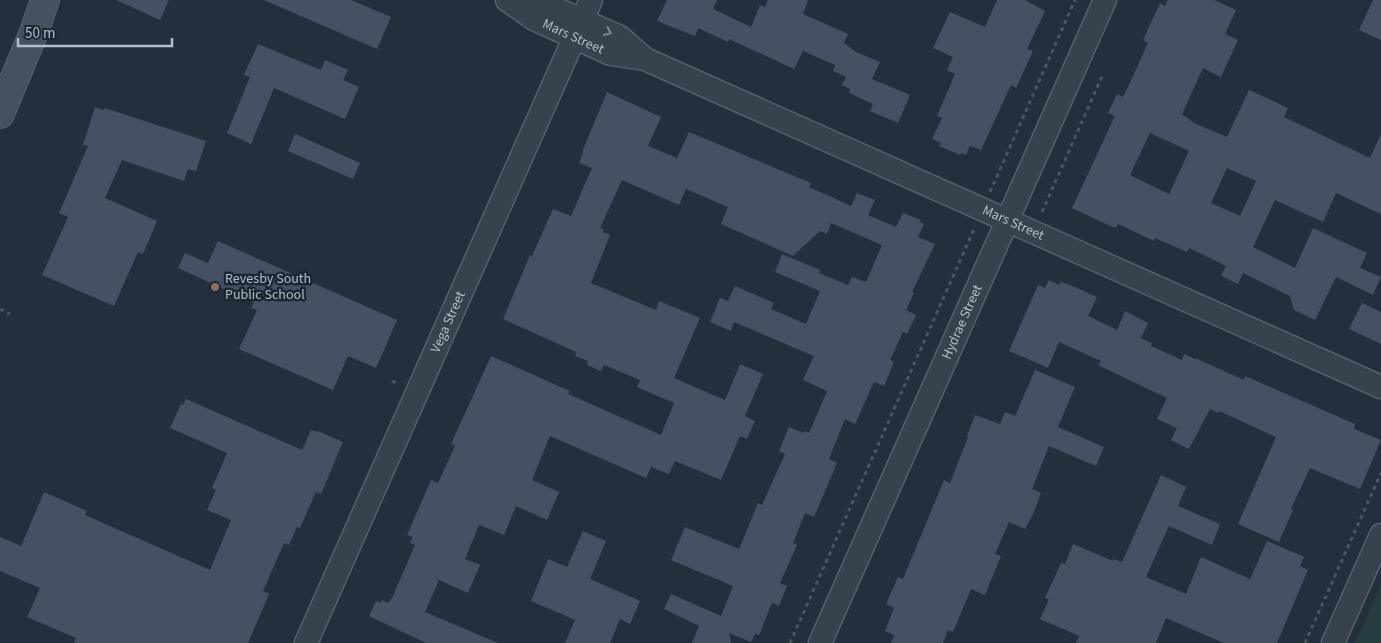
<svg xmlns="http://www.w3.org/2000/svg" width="1381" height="643" font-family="'Source Sans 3',sans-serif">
	<rect width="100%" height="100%" fill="#242f3e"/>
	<polygon fill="#263c3f" points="1381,584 1381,643 1355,643"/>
	<g fill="#455162" fill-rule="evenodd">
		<polygon points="116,0 169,0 160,20"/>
		<polygon points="264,0 351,0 391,17 377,49"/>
		<polygon points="667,0 717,0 713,9 751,27 760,5 765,7 768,0 808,0 803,14 848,34 844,43 856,52 880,62 872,79 910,95 898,123 870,111 873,104 849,93 850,89 842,85 846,77 833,71 835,65 803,51 794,69 729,39 728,42 698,28 695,36 657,21"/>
		<polygon points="997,0 1025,0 1045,11 1027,49 1033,51 1016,88 1011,85 981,150 970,146 966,155 961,153 960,155 939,146 941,143 932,139 942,118 937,116 955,74 947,70 953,57 933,48 950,12 985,27"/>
		<path d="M1168,0H1214L1236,10L1225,34L1238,40L1221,77L1203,68L1182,114L1194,123L1227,137L1249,90L1288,108L1284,117L1370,158L1381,134V214L1336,193L1323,222L1275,200L1253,247L1295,268L1313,228L1367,253L1360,268L1381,277L1373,295L1336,277L1315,320L1294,310L1290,296L1243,273L1238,284L1221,276L1226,266L1189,248L1187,252L1155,238L1154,241L1118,224L1116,228L1106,224L1072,208L1115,116L1108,113L1117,94L1123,97L1128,87L1148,43L1143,40L1160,3L1165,6ZM1150,133L1189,151L1169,194L1130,175ZM1227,168L1256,181L1240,216L1211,203Z"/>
		<polygon points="1373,0 1381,0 1381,40 1359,30"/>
		<polygon points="258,44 321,70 325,60 348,70 343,80 359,87 345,119 274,88 251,144 227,133 250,77 244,75"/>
		<polygon points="607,92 661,117 648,146 677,158 689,132 811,183 809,187 851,206 857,193 875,200 868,215 896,227 903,213 921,220 920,222 924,224 918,237 935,244 912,292 914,293 906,310 916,315 907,334 903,332 890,360 894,362 884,386 874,382 855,424 845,419 829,459 837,463 814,517 805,513 793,543 797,545 780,583 787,586 779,606 772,603 759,635 755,634 751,642 729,633 731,643 692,643 699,626 664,609 671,594 721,616 733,586 671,560 685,527 739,549 758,503 762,505 785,454 779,451 789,427 803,433 804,431 809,433 827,391 803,380 814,356 734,322 731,331 710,322 720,298 728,301 735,286 774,303 771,309 806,324 820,291 775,272 782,254 820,270 819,273 848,285 852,277 866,282 882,245 831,223 827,234 820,231 793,256 721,224 728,207 686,189 679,205 622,180 600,228 604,230 603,232 610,235 591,283 656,310 659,301 700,318 674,378 725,400 740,364 763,374 745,416 755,421 747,439 740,436 721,480 675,461 669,474 651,467 646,478 550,436 532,480 559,492 547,520 516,506 504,535 479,525 465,559 480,565 468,593 439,580 425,612 498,643 426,643 369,616 376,601 380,603 382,600 388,603 392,598 415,545 410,543 413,537 407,535 431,480 438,483 455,446 451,444 491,356 570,391 568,394 661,435 674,403 637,387 640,380 604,365 601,371 587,365 588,361 575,356 576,352 503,319 530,255 532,256 553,209 571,216 592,168 579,163 583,153 582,152"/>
		<polygon points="95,107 104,110 105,108 206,141 196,171 188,169 184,181 122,160 105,198 157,221 143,254 138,252 114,306 42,275 68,217 59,213 88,146 83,145"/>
		<polygon points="295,134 360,163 353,179 288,151"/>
		<polygon points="218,241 397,320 376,368 348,356 333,390 239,349 257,310 251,308 254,303 178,268 185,253 208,263"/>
		<polygon points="1049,280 1059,285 1060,282 1068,284 1097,297 1088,316 1117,330 1125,311 1148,323 1141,338 1152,343 1151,346 1182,360 1184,354 1195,359 1195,358 1244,380 1245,376 1355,424 1354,429 1381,440 1360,489 1310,468 1291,509 1293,510 1279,542 1238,524 1276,437 1219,411 1218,413 1210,409 1189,449 1171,440 1177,428 1157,419 1167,398 1098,365 1101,361 1059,342 1048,368 1009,351 1038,285 1045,288"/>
		<polygon points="1362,303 1381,312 1381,344 1349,329"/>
		<polygon points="1035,370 1075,387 1058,427 1104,447 1096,466 1049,446 1032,489 1041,493 1033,514 1025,529 1009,522 995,554 1001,556 985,595 971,589 953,632 948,630 943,643 891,643 894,635 885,631 894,608 886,604 898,577 903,579 944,480 950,483 968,437 967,436 975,415 1000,424 1005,412 1015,416"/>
		<polygon points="186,399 302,450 311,430 317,432 318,431 343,442 321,494 316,492 300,528 297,527 289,545 284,543 263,591 269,594 248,643 74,643 76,638 27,617 40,588 0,571 0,537 21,546 44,492 87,511 85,515 210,570 231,520 207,510 216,490 212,488 227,453 170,428 181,404 183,405"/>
		<polygon points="1161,475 1186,487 1178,506 1220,524 1212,545 1169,526 1146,577 1186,594 1201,557 1250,579 1267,541 1304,557 1300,566 1308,570 1277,643 1224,643 1166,618 1156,643 1076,643 1079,636 1040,619 1049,599 1045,598 1061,563 1065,564 1073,544 1113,561 1114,559 1122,562"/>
		<polygon points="583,531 606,541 590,579 640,601 630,624 620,619 610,643 565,643 575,620 531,601 548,559 567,567"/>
	</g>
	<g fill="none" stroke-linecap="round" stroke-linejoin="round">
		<defs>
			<g id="street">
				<path id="s1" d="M507,0L534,19L611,54L645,59"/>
				<path id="s2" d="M530,0L541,2L620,37L645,59L1381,387"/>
				<path id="s3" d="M306,643L591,0"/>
				<path id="s4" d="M820,643L1105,0"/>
				<polyline points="1333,643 1381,535"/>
			</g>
			<polyline id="secondary" points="0,114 34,32 45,0"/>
		</defs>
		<use href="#street" stroke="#565f6c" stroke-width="25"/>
		<use href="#secondary" stroke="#565f6c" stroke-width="30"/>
		<g stroke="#44595c" stroke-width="3" stroke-dasharray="4 4" stroke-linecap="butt">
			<polyline points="990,192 1075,0"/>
			<polyline points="1042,212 1103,74"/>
			<polyline points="0,309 10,314"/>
			<polyline points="392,381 399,384"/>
			<polyline points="790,643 975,227"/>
			<polyline points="1305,643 1381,473"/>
		</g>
		<use href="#street" stroke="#38414e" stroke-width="22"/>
		<use href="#secondary" stroke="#465061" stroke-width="28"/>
	</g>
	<defs><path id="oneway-chevron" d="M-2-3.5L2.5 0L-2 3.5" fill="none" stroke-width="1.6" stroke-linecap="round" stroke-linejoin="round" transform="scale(1.25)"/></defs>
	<use stroke="#7c8592" href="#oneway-chevron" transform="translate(608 32) rotate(24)"/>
	<circle fill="#8d6e63" stroke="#1d2633" stroke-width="2" cx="215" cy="287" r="5"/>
	<g text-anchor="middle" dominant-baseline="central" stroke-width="5" stroke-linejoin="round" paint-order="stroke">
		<g font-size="14" fill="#b4bcc9" stroke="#1d2633">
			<text stroke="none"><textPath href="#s1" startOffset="76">Mars Street</textPath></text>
			<text stroke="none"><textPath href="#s2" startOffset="534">Mars Street</textPath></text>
			<text stroke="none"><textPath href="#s3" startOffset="351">Vega Street</textPath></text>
			<text stroke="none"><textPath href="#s4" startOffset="351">Hydrae Street</textPath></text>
		</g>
		<g font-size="14" fill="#b4bcc9" stroke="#1d2633" text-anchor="start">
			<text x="225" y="279">Revesby South<tspan x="225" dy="16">Public School</tspan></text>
		</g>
	</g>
	<path d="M18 38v8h154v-8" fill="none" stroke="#b4bcc9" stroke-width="2.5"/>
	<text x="25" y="38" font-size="15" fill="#b4bcc9" stroke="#1d2633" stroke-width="4" paint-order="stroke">50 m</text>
</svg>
